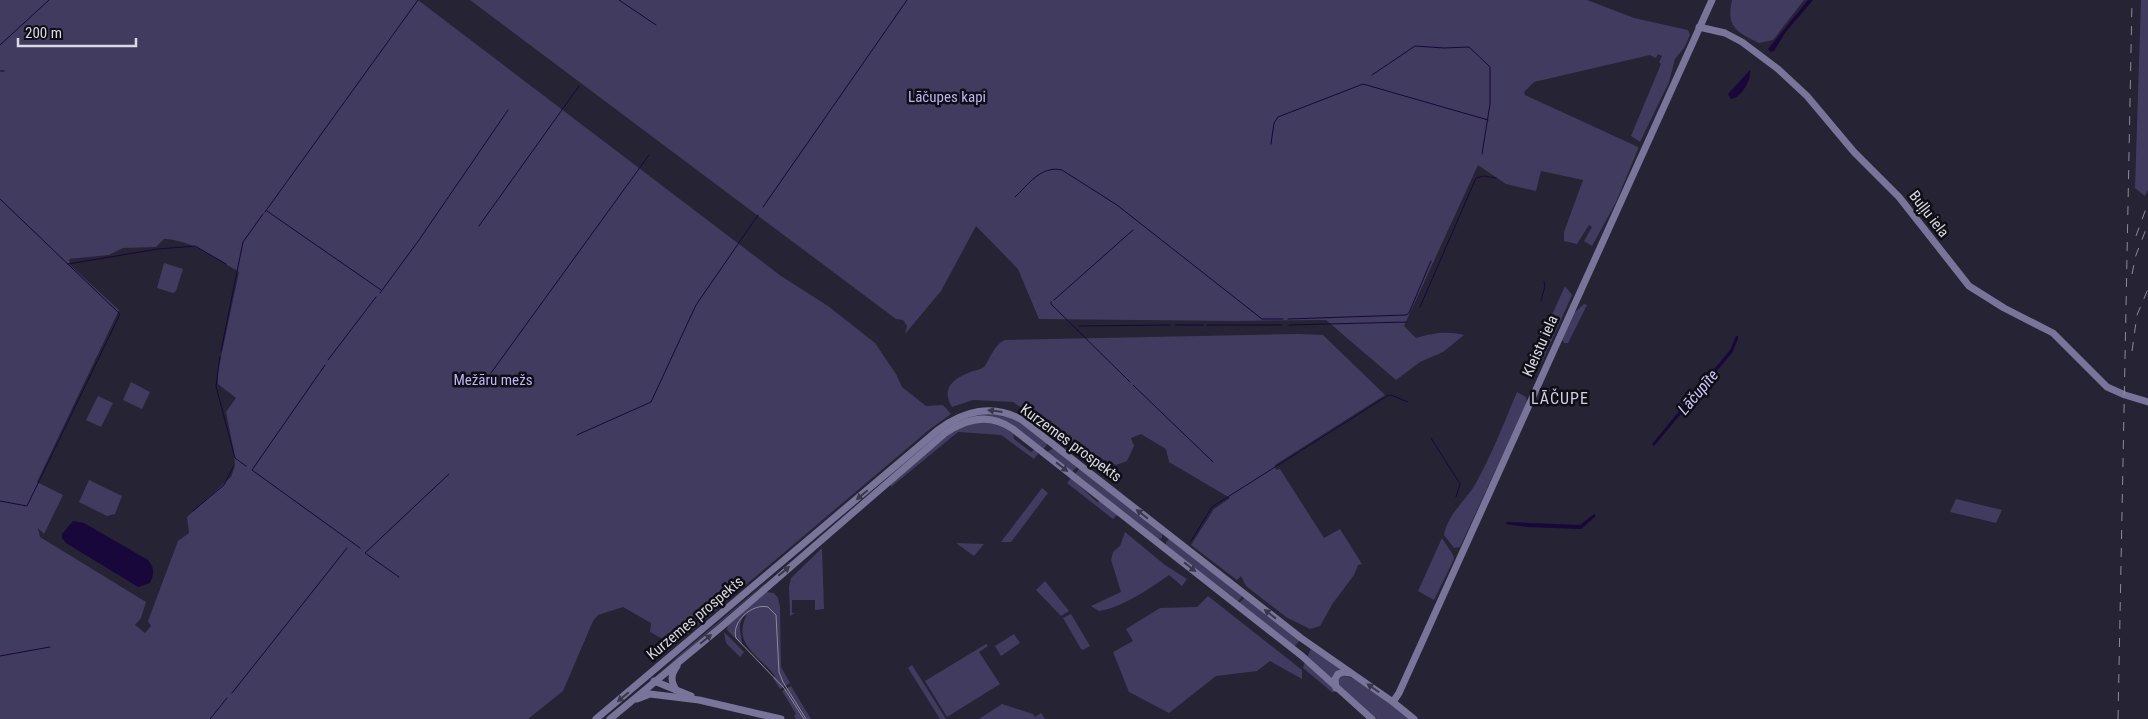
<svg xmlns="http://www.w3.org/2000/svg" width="2148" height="719" font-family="'Roboto Condensed',sans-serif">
	<rect width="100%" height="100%" fill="#262334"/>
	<g fill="#413b5f" fill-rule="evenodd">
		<path d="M0,0H418L781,276L828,306L875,343L896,374L902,387L926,406L943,405L951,414L930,429L663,655L667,646L661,638L650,632L651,623L623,607L598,615L593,621L563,691L528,719H0ZM164,239C189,239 217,259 239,272L218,371V384L236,398L226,412L234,452L235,466L231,477L187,517L189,533L178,541L148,621L151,626L145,633L135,625L141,618L146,602L40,537L38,528L44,534L63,495L37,482L119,310L70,265L69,259L109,255L123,248L156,247Z"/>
		<path d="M470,0H1587L1634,18L1688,30L1690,35L1684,48L1675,59L1669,82L1640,142L1631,136L1661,64L1659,62L1662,56L1658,54L1656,58L1650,55L1534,82L1524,92L1525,95L1638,147V149L1616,202L1592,246L1584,241L1592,227L1589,225L1577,244L1564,241V232L1583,180L1541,171L1536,191L1506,184L1478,165L1404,326L1416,338C1434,333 1446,331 1464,335L1443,352L1420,362L1396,380L1326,320L1234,321L1039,319L1018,269L976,226L941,291L905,334L907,326L903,320L896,319Z"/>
		<path d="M1732,0H1804L1773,40L1759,43C1736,32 1726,27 1732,0Z"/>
		<polygon points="2141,0 2148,0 2148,190 2145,196 2135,188"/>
		<polygon points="164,263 183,269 176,291 173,293 157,288"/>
		<polygon points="1565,286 1572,295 1542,362 1538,363 1531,361"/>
		<polygon points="1584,304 1587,305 1568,343 1564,343 1562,339 1574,313"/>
		<path d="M1299,334L1323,335L1385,395L1275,465L1276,470L1280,469L1324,538L1340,529L1362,564L1358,565L1354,575L1333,603L1320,626L1310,629L1286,617L1246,586L1241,576L1237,580L1191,545L1214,509L1230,498L1169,462L1166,449L1141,434L1131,438L1134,446L1127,461L1116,465L1091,454L1067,440L1013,402L973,400L952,407C940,387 955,378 973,371C977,370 981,369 984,367C991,358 994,344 1005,340Z"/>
		<polygon points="131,382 150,392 142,409 123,400"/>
		<path d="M1517,392L1526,397L1527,402L1460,547L1454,548L1444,535C1448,513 1466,501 1476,483C1492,454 1504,423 1517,392Z"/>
		<polygon points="98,396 113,403 101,427 86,420"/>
		<polygon points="989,412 1015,419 1048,443 1043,450 1016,428 969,418 886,479 938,433 961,418"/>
		<polygon points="991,421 1013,432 1014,439 1031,452 1035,449 1038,454 1034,459 1001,435 958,432 891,487 891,482 950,433 972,422"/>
		<polygon points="1054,448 1078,466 1072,472 1047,452"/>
		<polygon points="1080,468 1162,533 1162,538 1158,539 1075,474"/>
		<polygon points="1071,478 1097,502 1100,501 1115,511 1117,515 1113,519 1067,483"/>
		<polygon points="89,480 122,496 115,514 107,516 79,502"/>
		<polygon points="1042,488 1048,493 1011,542 1001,542"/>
		<polygon points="1956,499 2002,510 1996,523 1950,512"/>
		<path d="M1125,532L1165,565L1187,579L1182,586L1169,575C1149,589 1123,607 1099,611L1091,606L1121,592L1111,560L1113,552L1120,546Z"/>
		<polygon points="1442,538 1453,555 1454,559 1434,600 1418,591"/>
		<polygon points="1169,539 1243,596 1238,601 1166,545 1166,542"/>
		<polygon points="956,543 984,544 974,556"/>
		<polygon points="822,548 824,609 815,610 815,600 792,600 792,613 795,613 790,616 789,587 791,578"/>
		<polygon points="1045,581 1069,611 1061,616 1036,590"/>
		<polygon points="764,584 765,584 663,671 678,656"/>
		<path d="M766,592L774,593L778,598L780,607L781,667L790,683L780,689L773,678L775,676L772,672C754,652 733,643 747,614C735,623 742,634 742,645L727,630L728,625Z"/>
		<polygon points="1208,596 1302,670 1302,679 1270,661 1257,671 1216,676 1169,713 1129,692 1113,652 1133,641 1126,629 1160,608 1197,607"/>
		<polygon points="1245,597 1300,640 1294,647 1239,603"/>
		<polygon points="1071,614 1090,646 1083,650 1081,649 1063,618"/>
		<polygon points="724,632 744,652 740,657 726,643"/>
		<polygon points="1014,634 1020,643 1001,656 995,646"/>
		<polygon points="986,644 988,646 979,652 1000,684 947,717 925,681"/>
		<polygon points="1311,648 1342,669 1332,682 1307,658"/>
		<polygon points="1305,662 1334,689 1333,693 1303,668"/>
		<polygon points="912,665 946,719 940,719 908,668"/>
		<path d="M1341,675C1361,677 1393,706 1409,719H1377L1339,685L1338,678Z"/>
		<polygon points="791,686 811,719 796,719 794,716 796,714 782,691"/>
		<polygon points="1002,704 1033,714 1035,717 1041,713 1045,719 979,719"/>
	</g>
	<g fill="#18073a">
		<polygon points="1808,0 1813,0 1785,33 1774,51 1771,52 1768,49"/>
		<path d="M1750,70C1752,79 1741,98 1731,99L1728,94Z"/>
		<polygon points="1736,336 1738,336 1738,339 1732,353 1654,446 1652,444 1730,350"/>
		<polygon points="1594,514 1596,516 1581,529 1526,527 1506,524 1507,522 1580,525"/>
		<path d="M73,521L84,523L148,560C155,568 154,574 150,583L138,587L66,543L62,538V534Z"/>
	</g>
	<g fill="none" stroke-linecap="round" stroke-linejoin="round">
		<g stroke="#18073a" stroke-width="1">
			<polyline points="619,0 656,25"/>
			<polyline points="0,45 49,0"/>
			<polyline points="0,71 4,71"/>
			<polyline points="1372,75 1415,46 1444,48 1469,47 1490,67 1490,104 1482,154"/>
			<polyline points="1271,144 1274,123 1278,117 1363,84 1488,120"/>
			<path d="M1015,197C1028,185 1041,165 1062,170L1117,205L1262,319H1283"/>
			<polyline points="0,199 120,314 27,506 0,501"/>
			<polyline points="763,207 907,0"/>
			<polyline points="267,211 381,290"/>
			<polyline points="265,212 418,0"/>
			<polyline points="479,226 579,86"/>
			<polyline points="68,264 158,249 195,246 226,264"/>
			<polyline points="380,293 419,240 508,110"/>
			<polyline points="1054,300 1133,230"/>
			<polyline points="1541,301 1545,286 1544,282"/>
			<polyline points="1051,302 1051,304 1130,382"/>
			<polyline points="1420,307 1476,178 1484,176 1496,178"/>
			<polyline points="1288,319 1406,315 1409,313 1431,261"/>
			<polyline points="1175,325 1203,325"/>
			<polyline points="1207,325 1282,325"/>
			<polyline points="1289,325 1407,322"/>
			<polyline points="1079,326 1170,325"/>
			<polyline points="221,351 243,242 263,214"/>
			<polyline points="220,357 216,386 235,458 246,466"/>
			<polyline points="328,360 376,297"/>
			<polyline points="325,365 252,470 360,548"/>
			<polyline points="491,373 649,155"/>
			<polyline points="1133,385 1213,462"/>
			<polyline points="577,435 651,402 696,305 758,215"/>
			<polyline points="1431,438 1460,484 1456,497"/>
			<polyline points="193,511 224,485 233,467"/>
			<polyline points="1191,541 1212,507 1387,396 1391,395 1408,402"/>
			<polyline points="399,577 365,553 449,474"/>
			<polyline points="0,656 50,647"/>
			<polyline points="232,693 347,548"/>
			<polyline points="210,719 227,698"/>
		</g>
		<g stroke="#797499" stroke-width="7">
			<polyline points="1699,27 1725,33 1742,42 1778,69 1807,96 1854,152 1899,197 1969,286 2004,308 2053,333 2107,387 2125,395 2148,402"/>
			<polyline points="654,681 691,696"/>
			<polyline points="1336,688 1335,679 1338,674 1344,672 1350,673"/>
			<path d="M676,690C671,681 670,676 677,666"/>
			<polyline points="637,699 650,694 699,700 781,719"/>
			<polyline points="1393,702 1399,693 1712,0"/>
			<path d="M596,719L938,430C963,411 993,403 1022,420L1301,638L1393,702L1414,719"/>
			<path d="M610,719L721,627L944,434C966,418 990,413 1013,429L1302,656L1372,719"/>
		</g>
		<path stroke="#8d8b99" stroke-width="1" d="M804,719L784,688L736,638C731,622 752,603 768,607L776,615L779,672L783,682L806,719"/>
		<g stroke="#8d8b99" stroke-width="1" stroke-dasharray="9 9" stroke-linecap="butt">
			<polyline points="2136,236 2148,203"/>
			<polyline points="2132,274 2136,255 2148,224"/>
			<polyline points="2132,351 2137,315 2148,289"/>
			<polyline points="2118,719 2132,0"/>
		</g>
	</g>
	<defs><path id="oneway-solid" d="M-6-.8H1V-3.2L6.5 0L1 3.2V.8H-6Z" transform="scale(1.25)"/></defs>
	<g fill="#39374a">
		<use href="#oneway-solid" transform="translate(995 411) rotate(-173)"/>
		<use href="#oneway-solid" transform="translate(1062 467) rotate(38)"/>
		<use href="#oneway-solid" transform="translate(862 495) rotate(140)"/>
		<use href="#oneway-solid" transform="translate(1142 514) rotate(-142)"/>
		<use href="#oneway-solid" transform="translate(1190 567) rotate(38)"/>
		<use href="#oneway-solid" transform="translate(784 571) rotate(-40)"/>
		<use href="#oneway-solid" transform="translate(1270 614) rotate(-142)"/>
		<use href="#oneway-solid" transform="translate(706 639) rotate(-39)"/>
		<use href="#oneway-solid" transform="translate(1373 688) rotate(-145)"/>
		<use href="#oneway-solid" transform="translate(623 697) rotate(140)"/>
	</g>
	<g text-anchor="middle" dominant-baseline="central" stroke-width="5" stroke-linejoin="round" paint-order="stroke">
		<g font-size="15" fill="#bfb4f9" stroke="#0f0e15">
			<text x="947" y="97">Lāčupes kapi</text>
			<text x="493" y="380">Mežāru mežs</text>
		</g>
		<g font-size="15" fill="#d9d8e3" stroke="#0f0e15">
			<text transform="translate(1929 214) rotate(52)">Buļļu iela</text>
			<text transform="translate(1540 346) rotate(-66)">Kleistu iela</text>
			<text transform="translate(1071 443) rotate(36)">Kurzemes prospekts</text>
			<text transform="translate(695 618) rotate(-40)">Kurzemes prospekts</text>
		</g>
		<g font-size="16" font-style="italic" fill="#ccc4f9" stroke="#0f0e15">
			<text transform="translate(1698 392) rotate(-50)">Lāčupīte</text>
		</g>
		<g font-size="16" letter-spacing="1" fill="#d0cde4" stroke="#0f0e15">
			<text x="1560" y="398">LĀČUPE</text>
		</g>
	</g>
	<path d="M18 38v8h118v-8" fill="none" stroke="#d9d8e3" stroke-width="2.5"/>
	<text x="25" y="38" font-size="15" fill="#d9d8e3" stroke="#0f0e15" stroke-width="4" paint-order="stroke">200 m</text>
</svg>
